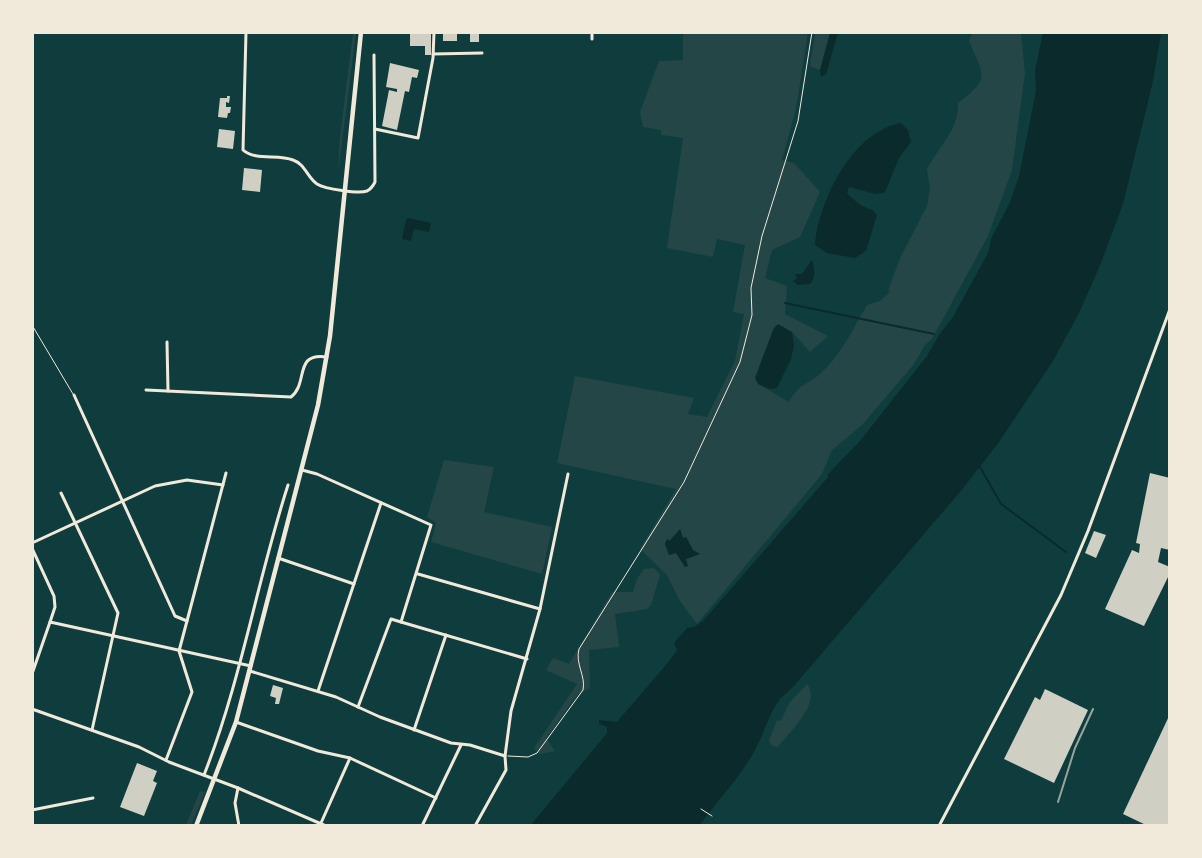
<svg xmlns="http://www.w3.org/2000/svg" width="1202" height="858" font-family="'Golos Text',sans-serif">
	<rect width="100%" height="100%" fill="#0f3d3e"/>
	<g fill="#244646" fill-rule="evenodd">
		<polygon points="353,33 356,33 338,174 340,137"/>
		<path d="M683,33H808L796,109L782,160L794,163L820,192L800,237L772,250L765,278L787,286L785,314L828,336L810,352L792,332L774,328L760,364L758,384L789,402C799,382 810,385 823,371C842,353 854,327 867,305L880,301L890,292L888,291L900,258L927,206L930,189L927,169C939,146 959,130 958,103C992,78 983,75 969,41L972,33H1021L1025,73L1012,170L988,236L932,339L925,345L914,364L862,425L832,450L822,474L697,624L680,601L667,575L640,549L676,489L557,463L575,376L694,398L688,414L707,417L735,361L744,314L733,312L745,245L717,239L713,257L667,248L683,138L661,135V130L643,127L640,112L659,61L683,60ZM680,529L683,538L686,537L693,550L699,554L686,559L684,565L676,553L669,555L666,544Z"/>
		<polygon points="815,33 830,33 820,70 810,66"/>
		<polygon points="444,460 494,467 484,512 552,527 542,574 431,542 436,523 427,517"/>
		<polygon points="654,568 660,575 651,605 647,609 615,614 619,647 589,650 590,688 578,694 546,738 555,751 540,754 534,748 577,684 546,670 553,658 569,664 612,592 633,592 637,579 644,569"/>
		<path d="M807,684C822,703 790,731 778,747L772,746L769,741L777,720L781,721L789,703Z"/>
		<polygon points="200,791 205,792 191,825 186,825"/>
	</g>
	<g fill="#0a2a2b">
		<polygon points="830,33 838,33 826,74 821,77 820,70"/>
		<path d="M1043,33H1161L1153,81L1123,204L1101,263L1079,313L1053,361L999,442L960,492L793,687L780,699C769,714 766,728 758,744C743,775 719,798 700,825L530,826L607,733V727L599,724V720L617,722L671,659L677,650L674,643L687,628L694,627L703,621L829,476L827,475L860,441L927,356L939,335L953,317L989,251L991,239L1010,202L1019,176L1036,91L1035,70Z"/>
		<path d="M901,123L908,130L911,142L899,158L886,190L884,193L875,194L849,187L847,193C856,202 861,207 873,210L877,215L866,251L855,258L827,253L815,245C819,200 852,132 901,123Z"/>
		<polygon points="408,218 431,223 429,232 414,229 411,241 402,239 406,220"/>
		<path d="M811,261H813C814,271 817,276 810,284L798,285L793,281L797,278L795,274H802Z"/>
		<polygon points="778,324 792,332 794,346 791,359 777,388 770,389 758,384 755,378 774,328"/>
		<polygon points="680,529 683,538 686,537 693,550 700,554 686,559 688,566 685,567 676,553 669,555 665,544 667,539 670,541"/>
	</g>
	<g fill="none" stroke-linecap="round" stroke-linejoin="round">
		<g stroke="#0a2a2b" stroke-width="2">
			<polyline points="785,303 934,334"/>
			<polyline points="980,467 1001,504 1066,552"/>
		</g>
	</g>
	<g fill="#cfcfc3">
		<polygon points="410,32 431,32 431,55 425,55 425,46 410,46"/>
		<rect x="443" y="32" width="14" height="9"/>
		<rect x="470" y="32" width="9" height="10"/>
		<polygon points="390,63 419,70 417,78 412,77 409,92 405,91 397,130 382,126 389,90 397,92 397,89 386,87"/>
		<polygon points="227,96 230,96 229,103 226,102 226,107 231,107 230,113 228,113 227,118 218,117 220,98 227,98"/>
		<polygon points="219,129 235,131 233,149 217,147"/>
		<polygon points="244,168 262,170 260,192 242,190"/>
		<polygon points="1150,473 1170,478 1170,550 1161,548 1158,562 1170,567 1170,573 1144,626 1105,609 1132,550 1139,553 1140,544 1136,543"/>
		<polygon points="1094,531 1106,535 1096,558 1085,553"/>
		<polygon points="273,685 283,688 279,704 275,704 276,698 270,696"/>
		<polygon points="1045,689 1088,710 1054,783 1004,759 1035,697 1040,700"/>
		<polygon points="1170,714 1170,826 1148,826 1123,814"/>
		<polygon points="137,763 157,771 153,781 157,783 144,816 120,807"/>
	</g>
	<g fill="none" stroke-linecap="round" stroke-linejoin="round">
		<g stroke="#f1e9da" stroke-width="1">
			<path d="M508,756L528,757L537,753L583,690C586,676 575,664 579,649L684,482L740,362L752,315L751,288L762,236L798,121L812,32"/>
			<polyline points="701,809 712,816"/>
		</g>
		<polyline stroke="#f1e9da" stroke-width="1" points="32,325 73,394"/>
		<g stroke="#f1e9da" stroke-width="3">
			<path d="M246,32L243,150C255,161 278,154 293,160C305,164 307,177 317,184C325,189 359,194 367,191C371,189 373,186 375,182L374,55"/>
			<polyline points="592,39 592,32"/>
			<polyline points="433,54 482,53"/>
			<polyline points="375,129 418,138 433,58 434,32"/>
			<polyline points="167,342 168,391"/>
			<path d="M146,390L291,397C309,383 293,352 327,357"/>
			<polyline points="74,395 175,616 187,621 179,651 192,692 166,760"/>
			<polyline points="302,470 317,474 431,525 401,622 391,619 358,707"/>
			<polyline points="61,493 118,613 92,730"/>
			<polyline points="32,543 155,486 187,480 223,485"/>
			<polyline points="32,548 54,596 55,607 50,622"/>
			<polyline points="278,558 354,584"/>
			<polyline points="418,574 540,609"/>
			<polyline points="187,621 226,473"/>
			<polyline points="401,622 527,659"/>
			<polyline points="250,671 336,697 380,717 451,743 470,745 505,756"/>
			<polyline points="32,674 50,622 251,666"/>
			<polyline points="318,691 381,503"/>
			<polyline points="32,709 139,747 169,762 238,788 326,826"/>
			<polyline points="236,722 318,751 350,758 436,798"/>
			<polyline points="414,730 446,635"/>
			<polyline points="32,766 32,777"/>
			<path d="M204,775C241,681 257,581 288,485"/>
			<polyline points="238,788 235,803 239,826"/>
			<polyline points="32,810 93,798"/>
			<polyline points="32,821 33,826"/>
			<polyline points="321,823 350,758"/>
			<polyline points="422,826 461,745"/>
			<polyline points="475,826 506,770 505,756 511,711 540,609 568,474"/>
			<polyline points="939,826 1061,595 1088,531 1170,309"/>
		</g>
		<polyline stroke="#f1e9da" stroke-width="4.5" points="196,826 236,722 318,405 330,336 361,32"/>
		<polyline stroke="#97a49c" stroke-width="2" points="1058,802 1075,748 1093,709"/>
	</g>
	<rect width="1202" height="858" fill="none" stroke="#f1e9da" stroke-width="68"/>
</svg>
